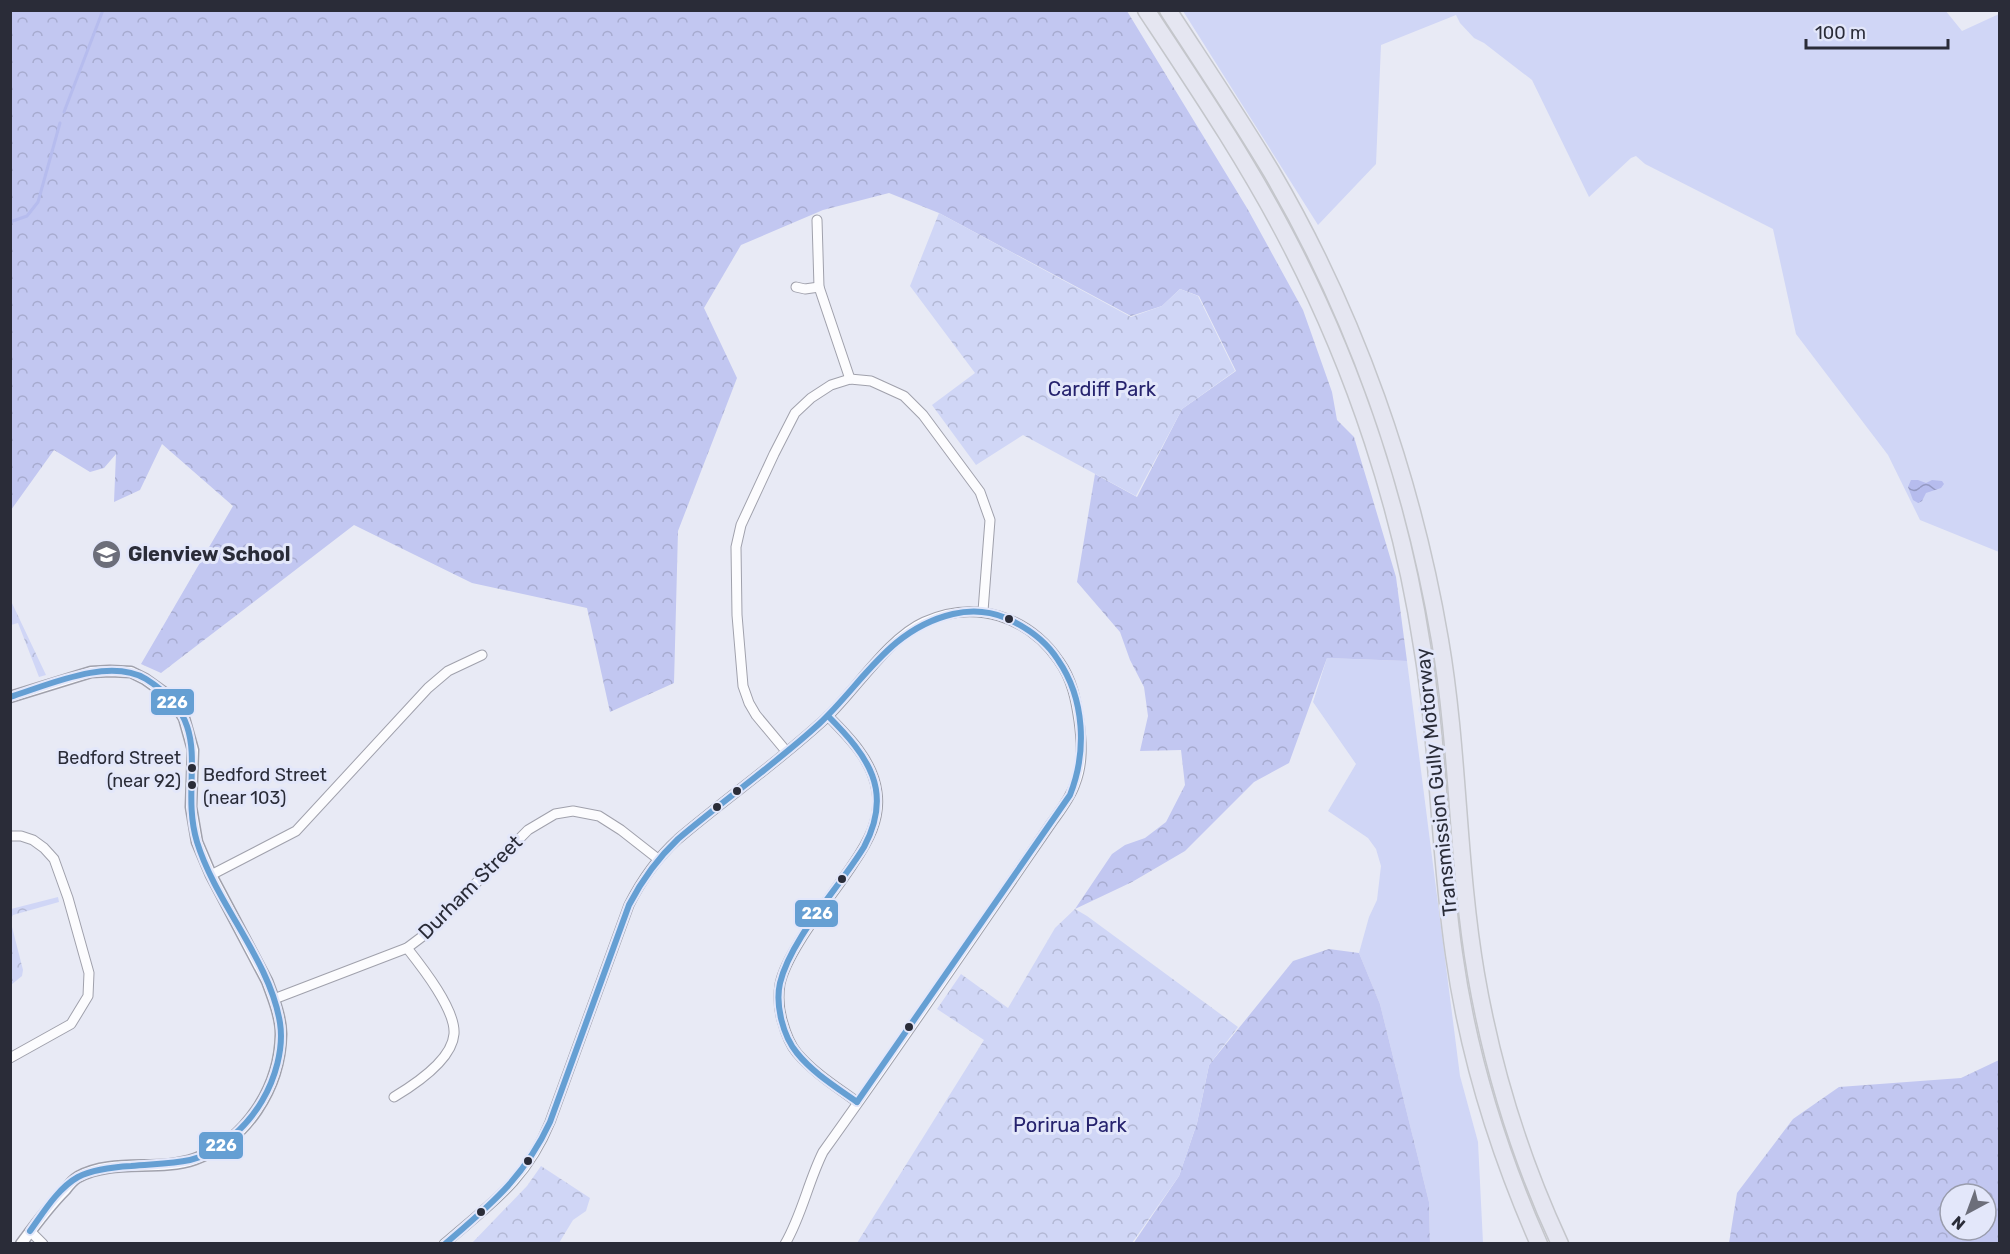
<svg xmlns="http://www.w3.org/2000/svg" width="2010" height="1254" font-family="Rubik,sans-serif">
	<defs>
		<pattern id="forest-crowns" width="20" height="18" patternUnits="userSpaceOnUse" patternTransform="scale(1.5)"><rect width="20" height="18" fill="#c2c7f1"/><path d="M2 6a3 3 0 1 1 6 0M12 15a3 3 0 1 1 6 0" fill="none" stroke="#a7abcf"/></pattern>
		<pattern id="park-crowns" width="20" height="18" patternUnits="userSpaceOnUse" patternTransform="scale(1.5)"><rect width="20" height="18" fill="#d0d6f6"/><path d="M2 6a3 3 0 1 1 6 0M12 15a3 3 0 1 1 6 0" fill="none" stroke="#b3b8d4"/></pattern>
		<pattern id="water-waves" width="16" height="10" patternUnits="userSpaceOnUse" patternTransform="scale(1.5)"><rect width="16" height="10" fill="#b6bcee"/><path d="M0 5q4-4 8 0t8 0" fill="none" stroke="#9499c2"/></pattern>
	</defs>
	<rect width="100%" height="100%" fill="#e8eaf5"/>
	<g fill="#d0d6f6">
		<polygon points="1945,10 1962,31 1999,14 1999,552 1920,520 1888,455 1796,334 1773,229 1645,164 1636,156 1631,158 1589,197 1532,80 1484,43 1474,38 1460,23 1456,15 1381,45 1376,164 1318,225 1183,11"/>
		<polygon points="1327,658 1407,661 1460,1076 1478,1142 1483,1243 1430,1243 1429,1202 1380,1004 1359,953 1369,917 1377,900 1381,866 1376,849 1368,838 1328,811 1356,764 1313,702"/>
	</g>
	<g fill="url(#forest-crowns)" fill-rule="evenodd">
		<polygon points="11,10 1127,11 1247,208 1303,310 1332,392 1337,420 1354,437 1396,577 1407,661 1327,658 1289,763 1254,782 1185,851 1132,882 1075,909 1112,854 1125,845 1145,838 1166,822 1185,785 1181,750 1140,751 1148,716 1144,687 1130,660 1120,632 1077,582 1095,474 1137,497 1182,409 1236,371 1199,296 1180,289 1162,306 1131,316 939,213 889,193 823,210 741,245 704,308 737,378 678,531 674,683 610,712 587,608 472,583 354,525 161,673 141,664 233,506 162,444 140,490 114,502 116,454 104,468 90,472 54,450 11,510"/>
		<polygon points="1329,949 1359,953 1380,1004 1429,1202 1430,1243 1133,1244 1179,1176 1197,1123 1209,1065 1293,961"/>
		<path d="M1999,1060V1243H1729L1737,1193L1793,1119L1839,1087L1961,1078ZM1950,1194H1986V1230H1950Z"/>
	</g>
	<g fill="url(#park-crowns)">
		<polygon points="939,213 1131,317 1162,306 1180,289 1198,296 1235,371 1182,409 1136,496 1023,435 976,465 932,405 975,373 910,286"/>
		<polygon points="11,601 46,675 39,677 18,623 11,625"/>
		<polygon points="58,897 59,902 13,915 11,919 11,909"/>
		<polygon points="1075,909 1087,916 1238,1027 1209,1065 1197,1123 1179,1176 1132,1243 857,1243 984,1040 937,1009 961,974 1008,1008 1055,928"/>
		<polygon points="11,923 23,970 22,976 11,985"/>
		<polygon points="541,1166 590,1198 586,1211 573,1220 559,1243 472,1243 527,1186"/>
	</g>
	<polygon fill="url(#water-waves)" points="1911,480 1918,480 1926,483 1932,480 1942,481 1944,484 1941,488 1926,493 1922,501 1918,503 1913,500 1908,487"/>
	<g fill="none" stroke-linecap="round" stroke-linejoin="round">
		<g stroke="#b6bcee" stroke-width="3">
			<polyline points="64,112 103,10"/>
			<polyline points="10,222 27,216 38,202 60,123"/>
		</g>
		<defs>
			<g id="minor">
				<polyline points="817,220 819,287 850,379"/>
				<polyline points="796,287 805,289 819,287"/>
				<path d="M828,716C849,737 873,761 877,792C881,819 868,842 853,864C833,895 787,950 780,984C778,997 779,1009 782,1020C785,1031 790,1045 797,1053C814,1073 837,1087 857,1102"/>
				<polyline points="786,751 756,715 749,703 743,686 737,615 736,547 741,525 774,454 795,413 811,398 831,385 850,379 871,381 904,396 923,415 980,492 990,520 983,611"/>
				<polyline points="10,836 21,836 33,840 44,848 54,859 68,898 89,973 88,996 71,1024 10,1058"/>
				<polyline points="211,875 296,831 428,688 448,671 482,655"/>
				<polyline points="274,999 407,948 427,933 528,830 555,814 573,811 599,816 621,830 658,859"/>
				<path d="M394,1097C414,1085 452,1060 454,1034C456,1010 422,967 407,948"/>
				<polyline points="30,1231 43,1244"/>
				<path d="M444,1244C490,1204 526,1181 550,1122L629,905C642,879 657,858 678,839C726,798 780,761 826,718C855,691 888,638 924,622C975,599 1028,616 1059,661C1072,679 1076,700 1079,721C1082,743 1083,764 1075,784C1070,799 1059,812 1050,825C1034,848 1018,872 1002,895C943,981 884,1067 823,1152C808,1182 802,1215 785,1244"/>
			</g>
			<path id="tertiary" d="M10,697L91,672L110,671L131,672L145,679L166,694L176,705L184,718L193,750L191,807L197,842L211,875L267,981C273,997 281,1017 281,1034C280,1088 246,1141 195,1159C158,1172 113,1158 78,1177C73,1180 68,1186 65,1190C48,1207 35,1225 21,1244"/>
			<g id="motorway">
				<path d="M1146,10C1197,87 1249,164 1291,246C1355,370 1401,508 1422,646C1439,748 1439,851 1454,954C1468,1055 1498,1151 1539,1244"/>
				<path d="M1168,10C1203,64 1238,116 1271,171C1355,314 1412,477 1440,640C1459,751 1457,863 1476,974C1492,1067 1520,1158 1560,1244"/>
			</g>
		</defs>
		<use href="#minor" stroke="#a0a1ac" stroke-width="11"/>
		<use href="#tertiary" stroke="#a0a1ac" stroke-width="13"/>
		<use href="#motorway" stroke="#c4c6cb" stroke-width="19"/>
		<use href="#minor" stroke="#fcfcfe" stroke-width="9"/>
		<use href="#tertiary" stroke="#fcfcfe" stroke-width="10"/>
		<use href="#motorway" stroke="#e5e6f1" stroke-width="16"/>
		<defs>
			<g id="bus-1">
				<path d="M10,697C48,685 109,657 146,679C219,725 178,778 197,842C216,904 270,960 280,1023C284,1049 275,1079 262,1101C248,1125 218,1154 190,1160C171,1164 151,1164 131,1166C113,1167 94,1169 78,1177C58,1188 43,1213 30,1231"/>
				<path d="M828,716C868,756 894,791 864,847C839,888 791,938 780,983C775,1005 783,1036 797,1053C813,1073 836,1087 857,1102"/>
				<path d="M445,1244C490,1205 524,1178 550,1122L629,905C642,880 658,858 678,839C724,800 774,765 819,724C863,683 889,629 953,614C970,610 989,611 1006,618C1026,627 1046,641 1058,660C1085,699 1087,752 1070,795L857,1102"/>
			</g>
		</defs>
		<use href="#bus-1" stroke="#e3e7fa" stroke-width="10"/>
		<use href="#bus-1" stroke="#659fd3" stroke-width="6"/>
	</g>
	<defs>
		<symbol id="school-disc" viewBox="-11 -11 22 22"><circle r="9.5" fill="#6c6e7a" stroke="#e3e7fa"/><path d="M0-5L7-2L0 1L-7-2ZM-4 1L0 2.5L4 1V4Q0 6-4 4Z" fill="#fff"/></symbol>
	</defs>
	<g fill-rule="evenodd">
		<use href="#school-disc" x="90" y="538" width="33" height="33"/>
	</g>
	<g fill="#2a2c38" stroke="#e3e7fa" stroke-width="2">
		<circle cx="1009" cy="619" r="5"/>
		<circle cx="192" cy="768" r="5"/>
		<circle cx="192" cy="785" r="5"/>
		<circle cx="737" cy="791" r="5"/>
		<circle cx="717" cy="807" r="5"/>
		<circle cx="842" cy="879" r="5"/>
		<circle cx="909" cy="1027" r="5"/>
		<circle cx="528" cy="1161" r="5"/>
		<circle cx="481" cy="1212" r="5"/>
	</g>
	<g text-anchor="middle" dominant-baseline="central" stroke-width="6" stroke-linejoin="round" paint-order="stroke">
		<g font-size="18" fill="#2a2c38" stroke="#e3e7fa" text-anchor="end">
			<text x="181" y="758">Bedford Street<tspan x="181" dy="23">(near 92)</tspan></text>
			<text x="203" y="775" text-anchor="start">Bedford Street<tspan x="203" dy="23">(near 103)</tspan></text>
		</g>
		<g font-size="20" fill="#26236e" stroke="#e3e7fa">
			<text x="1102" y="389">Cardiff Park</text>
			<text x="1070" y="1125">Porirua Park</text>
		</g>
		<g font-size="20" font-weight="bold" fill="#2a2c38" stroke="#e3e7fa" text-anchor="start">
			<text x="128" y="554">Glenview School</text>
		</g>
		<g font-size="20" fill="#2a2c38" stroke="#e3e7fa">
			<text transform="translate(1436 782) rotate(-96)">Transmission Gully Motorway</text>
			<text transform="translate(470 887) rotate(-45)">Durham Street</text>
		</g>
	</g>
	<g stroke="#e3e7fa" stroke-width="2">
		<rect x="150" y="688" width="45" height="28" rx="6" fill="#659fd3"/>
		<rect x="794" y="899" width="45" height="29" rx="6" fill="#659fd3"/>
		<rect x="198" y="1131" width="46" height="29" rx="6" fill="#659fd3"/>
	</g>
	<g font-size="16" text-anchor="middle" font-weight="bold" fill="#fff">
		<text x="172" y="708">226</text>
		<text x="817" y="919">226</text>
		<text x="221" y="1151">226</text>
	</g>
	<rect width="2010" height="1254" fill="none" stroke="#2a2c38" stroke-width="24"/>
	<g transform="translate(1968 1212) rotate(221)"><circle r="28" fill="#e3e7fa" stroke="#999cac" stroke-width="1.5"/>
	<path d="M0-4.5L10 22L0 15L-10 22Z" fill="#6c6e7a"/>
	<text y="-9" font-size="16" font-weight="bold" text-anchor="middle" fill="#2a2c38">N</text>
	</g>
	<path d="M1806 39v9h142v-9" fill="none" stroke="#2a2c38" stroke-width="3"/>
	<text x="1815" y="39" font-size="18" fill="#2a2c38" stroke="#e3e7fa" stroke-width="4.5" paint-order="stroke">100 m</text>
</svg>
